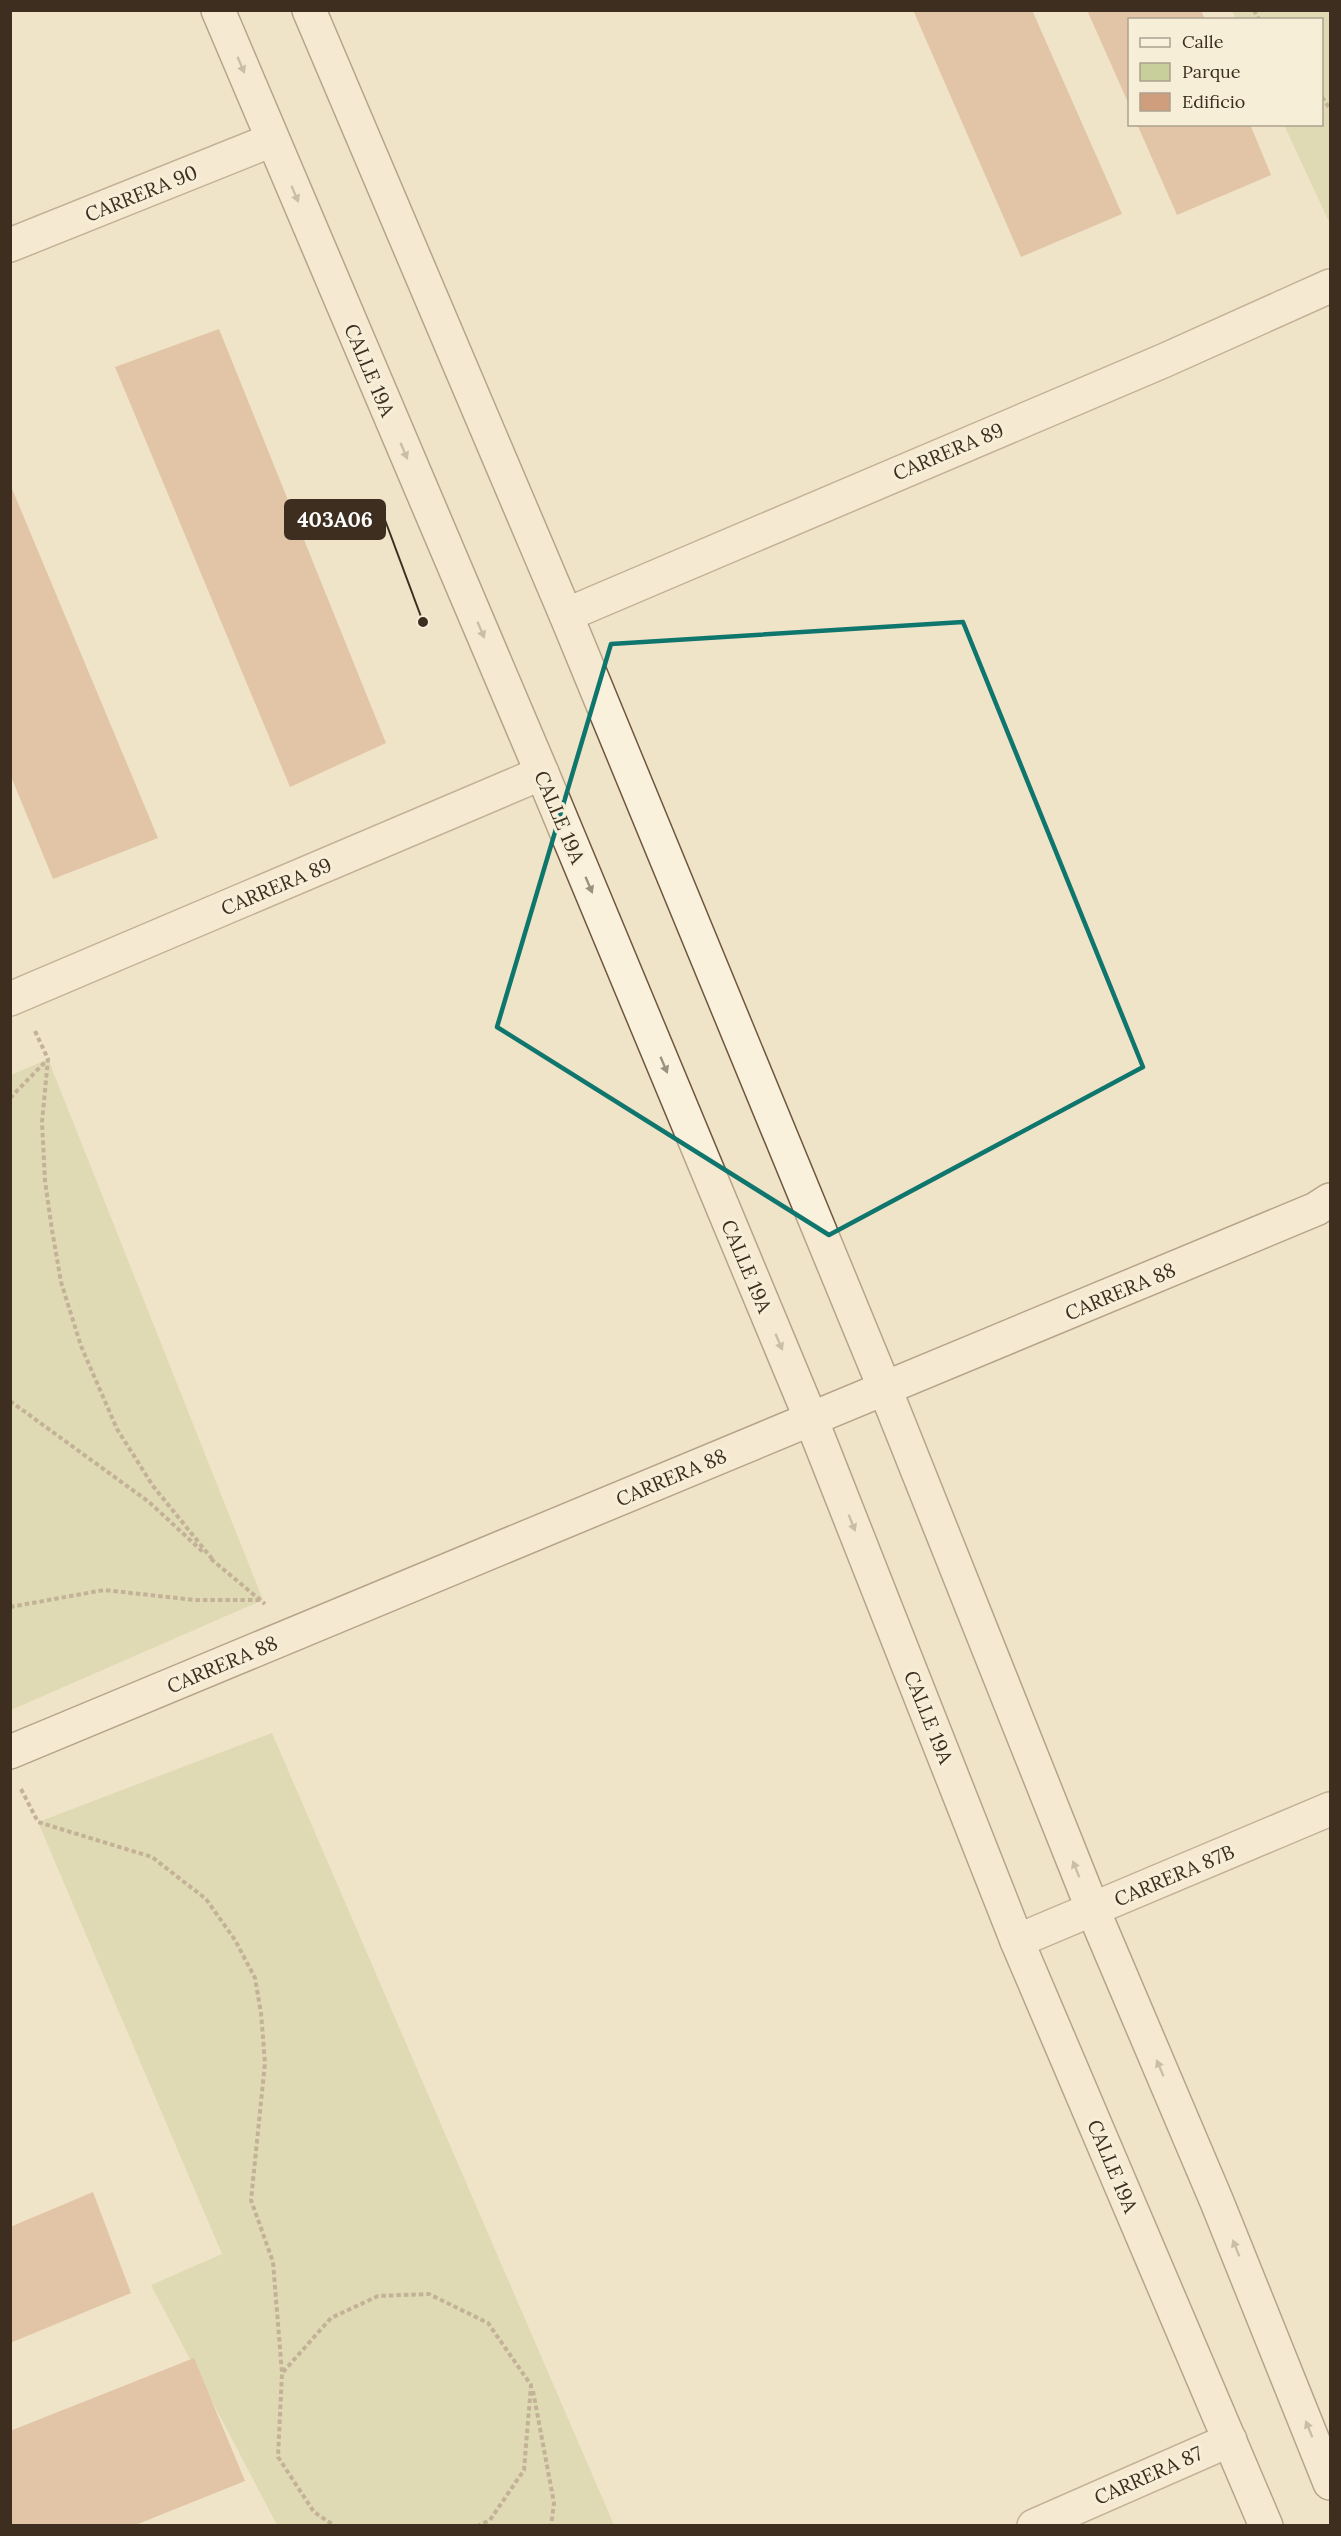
<svg xmlns="http://www.w3.org/2000/svg" width="1341" height="2536" font-family="Lora,serif">
	<rect width="100%" height="100%" fill="#f0e4c8"/>
	<g fill="#c9cf9b">
		<polygon points="1232,11 1330,11 1330,224 1284,125 1322,124 1322,20 1236,19"/>
		<polygon points="48,1059 263,1600 11,1710 11,1075"/>
		<polygon points="272,1733 614,2525 277,2525 151,2285 222,2254 38,1822"/>
	</g>
	<g fill="#cf9f7d">
		<polygon points="913,10 1032,10 1122,214 1021,257"/>
		<polygon points="1087,10 1201,10 1205,20 1130,20 1130,107"/>
		<polygon points="1137,124 1250,124 1271,175 1177,215"/>
		<polygon points="219,329 386,743 290,787 115,367"/>
		<polygon points="10,484 158,838 53,879 10,774"/>
		<polygon points="93,2192 131,2293 10,2343 10,2227"/>
		<polygon points="194,2358 245,2481 133,2526 10,2526 10,2431"/>
	</g>
	<g fill="none" stroke-linecap="round" stroke-linejoin="round">
		<defs>
			<g id="street">
				<polyline points="10,245 272,140"/>
				<polyline points="566,615 1163,361 1330,286"/>
				<polyline points="10,999 542,773"/>
				<polyline points="1017,1941 1330,1809"/>
				<polyline points="1034,2526 1230,2440"/>
			</g>
			<g id="secondary">
				<polyline points="218,10 542,773 811,1419 1017,1941 1266,2526"/>
				<polyline points="309,10 566,615 885,1389 1093,1910 1217,2202 1330,2483"/>
				<polyline points="10,1752 1316,1209 1330,1200"/>
			</g>
		</defs>
		<use href="#street" stroke="#8d765c" stroke-width="36"/>
		<use href="#secondary" stroke="#6f573f" stroke-width="36"/>
		<g stroke="#8d765c" stroke-width="4" stroke-dasharray="4.5 3" stroke-linecap="butt">
			<polyline points="1254,10 1259,20"/>
			<polyline points="1322,97 1330,109"/>
			<polyline points="35,1031 48,1059 42,1122 45,1181 52,1230 61,1282 81,1346 117,1429 153,1486 213,1560"/>
			<polyline points="10,1098 47,1060"/>
			<polyline points="10,1401 149,1502 203,1552"/>
			<polyline points="211,1559 265,1604"/>
			<polyline points="10,1607 104,1590 195,1600 263,1600"/>
			<polyline points="21,1789 38,1822 152,1857 206,1899 235,1940 255,1978 261,2013 265,2063 251,2200 273,2262 282,2373 278,2457 314,2512 335,2526"/>
			<polyline points="283,2372 331,2318 378,2296 429,2294 488,2323 531,2385 524,2470 490,2520 478,2526"/>
			<polyline points="533,2391 554,2503 551,2526"/>
		</g>
		<use href="#street" stroke="#faf1dc" stroke-width="33"/>
		<use href="#secondary" stroke="#faf1dc" stroke-width="33"/>
	</g>
	<defs><path id="oneway-solid" d="M-6-.8H1V-3.2L6.5 0L1 3.2V.8H-6Z" transform="scale(1.5)"/></defs>
	<g fill="#9c907e">
		<use href="#oneway-solid" transform="translate(241 65) rotate(67)"/>
		<use href="#oneway-solid" transform="translate(295 194) rotate(67)"/>
		<use href="#oneway-solid" transform="translate(404 451) rotate(67)"/>
		<use href="#oneway-solid" transform="translate(481 630) rotate(67)"/>
		<use href="#oneway-solid" transform="translate(589 885) rotate(67)"/>
		<use href="#oneway-solid" transform="translate(664 1065) rotate(67)"/>
		<use href="#oneway-solid" transform="translate(779 1342) rotate(67)"/>
		<use href="#oneway-solid" transform="translate(852 1523) rotate(68)"/>
		<use href="#oneway-solid" transform="translate(1076 1869) rotate(-112)"/>
		<use href="#oneway-solid" transform="translate(1160 2068) rotate(-113)"/>
		<use href="#oneway-solid" transform="translate(1236 2248) rotate(-112)"/>
		<use href="#oneway-solid" transform="translate(1309 2429) rotate(-112)"/>
	</g>
	<path d="M0 0H1341V2536H0ZM963,622L1143,1067L829,1235L497,1027L611,644Z" fill="#f0e4c8" fill-opacity=".55" fill-rule="evenodd"/>
	<path fill="none" stroke="#0f766e" stroke-width="4.5" stroke-linejoin="round" d="M963,622L1143,1067L829,1235L497,1027L611,644Z"/>
	<g text-anchor="middle" dominant-baseline="central" stroke-width="6" stroke-linejoin="round" paint-order="stroke">
		<g font-size="20" fill="#3d2e20" stroke="#f7eed8">
			<text transform="translate(141 193) rotate(-22)">CARRERA 90</text>
			<text transform="translate(370 370) rotate(67)">CALLE 19A</text>
			<text transform="translate(948 451) rotate(-23)">CARRERA 89</text>
			<text transform="translate(560 817) rotate(67)">CALLE 19A</text>
			<text transform="translate(276 886) rotate(-23)">CARRERA 89</text>
			<text transform="translate(747 1266) rotate(67)">CALLE 19A</text>
			<text transform="translate(1120 1291) rotate(-23)">CARRERA 88</text>
			<text transform="translate(671 1477) rotate(-23)">CARRERA 88</text>
			<text transform="translate(222 1664) rotate(-23)">CARRERA 88</text>
			<text transform="translate(929 1717) rotate(68)">CALLE 19A</text>
			<text transform="translate(1174 1875) rotate(-23)">CARRERA 87B</text>
			<text transform="translate(1113 2166) rotate(67)">CALLE 19A</text>
			<text transform="translate(1148 2475) rotate(-24)">CARRERA 87</text>
		</g>
	</g>
	<path fill="none" stroke="#3d2e20" stroke-width="2" d="M423 622L385 520"/>
	<circle fill="#3d2e20" stroke="#f7eed8" stroke-width="2" cx="423" cy="622" r="6"/>
	<rect fill="#3d2e20" stroke="#3d2e20" stroke-width="2" x="285" y="500" width="100" height="39" rx="6"/>
	<g font-size="21" text-anchor="middle" font-weight="bold" fill="#fff">
		<text x="335" y="527">403A06</text>
	</g>
	<rect width="1341" height="2536" fill="none" stroke="#3d2e20" stroke-width="24"/>
	<rect x="1128" y="18" width="195" height="108" fill="#f7eed8" stroke="#ada18e" stroke-width="1.5"/>
	<rect x="1140" y="38" width="30" height="9" fill="#faf1dc" stroke="#ada18e" stroke-width="1.5"/>
	<text x="1182" y="48" font-size="18" fill="#3d2e20">Calle</text>
	<rect x="1140" y="63" width="30" height="18" fill="#c9cf9b" stroke="#ada18e" stroke-width="1.5"/>
	<text x="1182" y="78" font-size="18" fill="#3d2e20">Parque</text>
	<rect x="1140" y="93" width="30" height="18" fill="#cf9f7d" stroke="#ada18e" stroke-width="1.5"/>
	<text x="1182" y="108" font-size="18" fill="#3d2e20">Edificio</text>
</svg>
